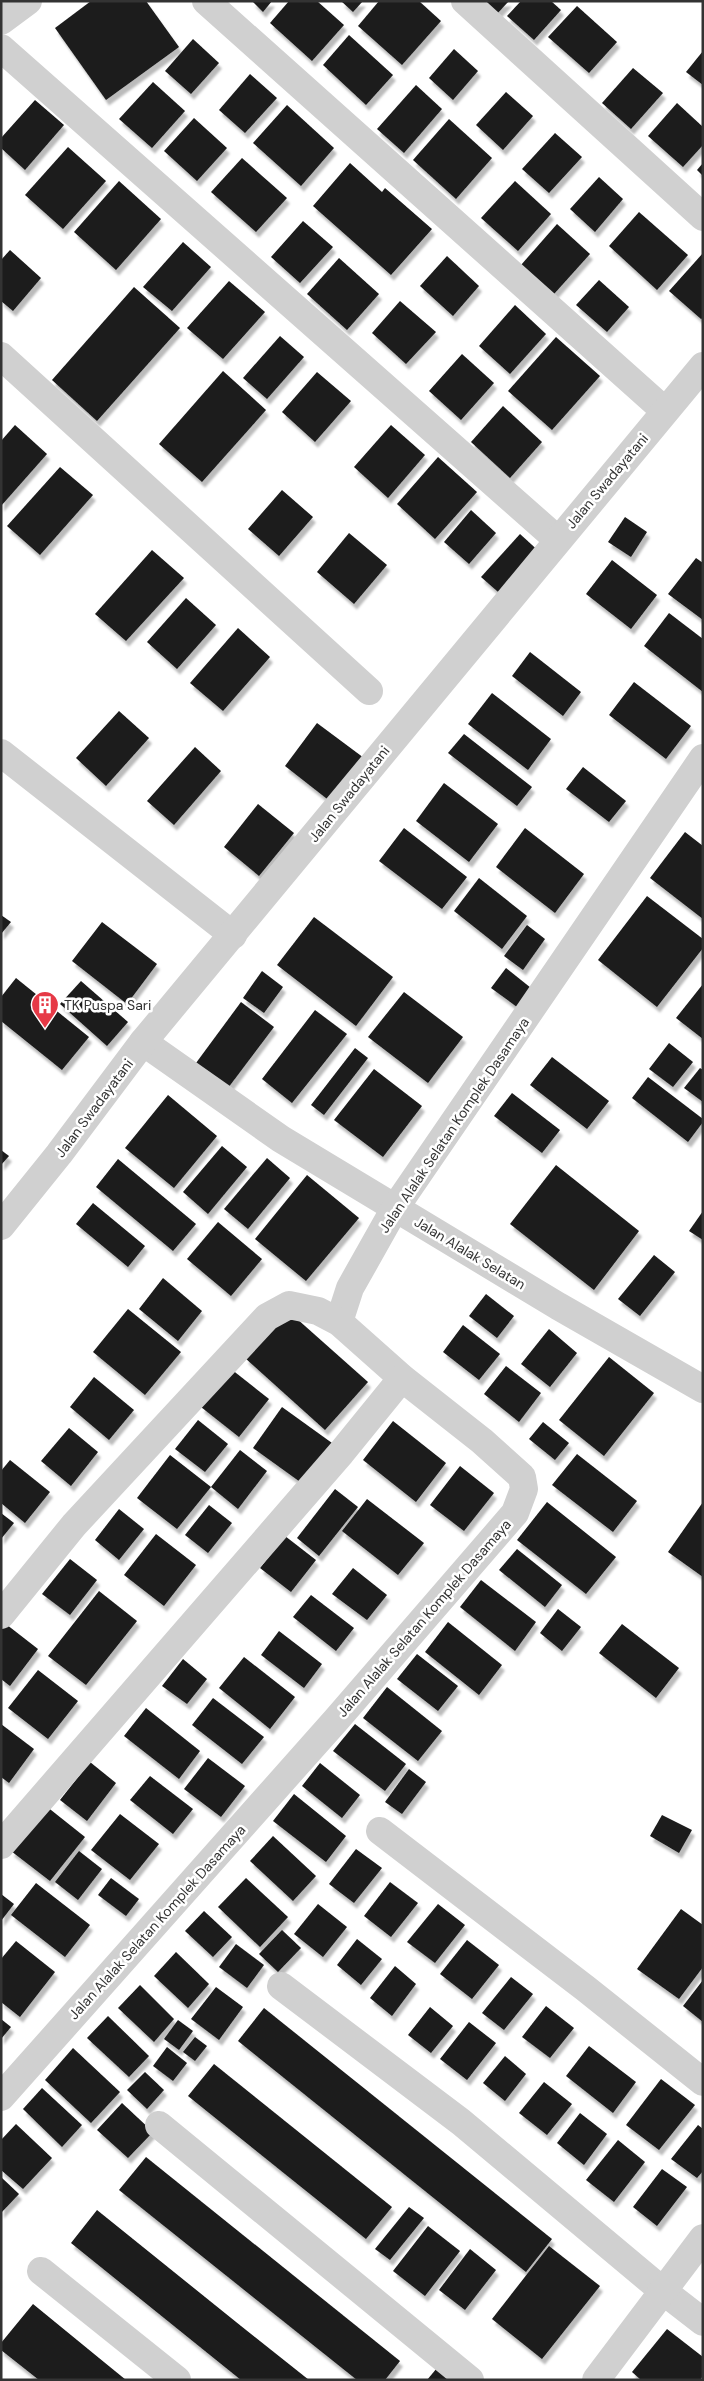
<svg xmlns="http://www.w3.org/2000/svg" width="704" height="2381" font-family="'DM Sans',sans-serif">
	<defs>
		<filter id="shadow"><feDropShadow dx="3" dy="5.5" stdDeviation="1" flood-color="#0004"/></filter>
	</defs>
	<rect width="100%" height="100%" fill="#fff"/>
	<g fill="#1a1a1a" filter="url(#shadow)">
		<polygon points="91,1 146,1 179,47 106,100 55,28"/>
		<polygon points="252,1 272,1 263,12"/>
		<polygon points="289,1 317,1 344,25 312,61 270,23"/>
		<polygon points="341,1 363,1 353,12"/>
		<polygon points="379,1 419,1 441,21 402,65 358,26"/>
		<polygon points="478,1 509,1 495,16"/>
		<polygon points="521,1 551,1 561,10 534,40 507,16"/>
		<polygon points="577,6 617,42 589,73 548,37"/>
		<polygon points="349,35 393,75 366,105 323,65"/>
		<polygon points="193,39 219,63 191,94 165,71"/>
		<polygon points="454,49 478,71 453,100 429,78"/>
		<polygon points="703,51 703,85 686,72"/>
		<polygon points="633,68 663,93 631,129 602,103"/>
		<polygon points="250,74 277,98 245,133 219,110"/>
		<polygon points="153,82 185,111 152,148 119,119"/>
		<polygon points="416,85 442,109 404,153 377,129"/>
		<polygon points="506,92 533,116 503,150 476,125"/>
		<polygon points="35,100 64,125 25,170 1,148 1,138"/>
		<polygon points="677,103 703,127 703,145 683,167 648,136"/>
		<polygon points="287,105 334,148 301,186 253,143"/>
		<polygon points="194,118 227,148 197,181 164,151"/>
		<polygon points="449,119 492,158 456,199 413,160"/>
		<polygon points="555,133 582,157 549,193 522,169"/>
		<polygon points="68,147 106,181 63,229 25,195"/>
		<polygon points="242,158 287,198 256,232 211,192"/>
		<polygon points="350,163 382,192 385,188 432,229 391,275 313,206"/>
		<polygon points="703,163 703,176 697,170"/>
		<polygon points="599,177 623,199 595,232 570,209"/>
		<polygon points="119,181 161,219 116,270 74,232"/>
		<polygon points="515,181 551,214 518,251 481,218"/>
		<polygon points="639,212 688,255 657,290 609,246"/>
		<polygon points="303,221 333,247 300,283 271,257"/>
		<polygon points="557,224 590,254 554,294 521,265"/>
		<polygon points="183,242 211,267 172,311 143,287"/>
		<polygon points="10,250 41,278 13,311 1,301 1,260"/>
		<polygon points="703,253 703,318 701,319 669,291"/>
		<polygon points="447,256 479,286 453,316 420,286"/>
		<polygon points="339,258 379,294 347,330 307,294"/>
		<polygon points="599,280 629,307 607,332 576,305"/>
		<polygon points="229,281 265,312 223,359 187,328"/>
		<polygon points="134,287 180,328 97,421 52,380"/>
		<polygon points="400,301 436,332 406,364 372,333"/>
		<polygon points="515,305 546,334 510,374 479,346"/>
		<polygon points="280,336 304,357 267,399 243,378"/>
		<polygon points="556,337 600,376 552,430 508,391"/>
		<polygon points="462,354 494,383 461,420 429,391"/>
		<polygon points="223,371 266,410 202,482 159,444"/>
		<polygon points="317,372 351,401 315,442 282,412"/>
		<polygon points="503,406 542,442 510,478 471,442"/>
		<polygon points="15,425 47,454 1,506 1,441"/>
		<polygon points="391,425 425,455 388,498 354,467"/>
		<polygon points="438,457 477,492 435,539 397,504"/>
		<polygon points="60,467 93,495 40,555 7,526"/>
		<polygon points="282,490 313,517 279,556 248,529"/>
		<polygon points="471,510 496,533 469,564 444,542"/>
		<polygon points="625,517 647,532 631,557 608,542"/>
		<polygon points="349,533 387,565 354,604 317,572"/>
		<polygon points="520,534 543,555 505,598 481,577"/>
		<polygon points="152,550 184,578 126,641 95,614"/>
		<polygon points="696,558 703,563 703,620 668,594"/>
		<polygon points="612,560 657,595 631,629 586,594"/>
		<polygon points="186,598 216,625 177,669 147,642"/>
		<polygon points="669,613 703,639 703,692 644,646"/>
		<polygon points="238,628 270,657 223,711 190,683"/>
		<polygon points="530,652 581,692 563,716 512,676"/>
		<polygon points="634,682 691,726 666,759 609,715"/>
		<polygon points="492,693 551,739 528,770 468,724"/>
		<polygon points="119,711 149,738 106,786 76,758"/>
		<polygon points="317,723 364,758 331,802 285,766"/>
		<polygon points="464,734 532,787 517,806 448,753"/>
		<polygon points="195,747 221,771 174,825 147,801"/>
		<polygon points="583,767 626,801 609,822 566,789"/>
		<polygon points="444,783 498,824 469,862 416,821"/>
		<polygon points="258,804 294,833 259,876 224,847"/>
		<polygon points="404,828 467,877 442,909 379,861"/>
		<polygon points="525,828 584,874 555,913 496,867"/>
		<polygon points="685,832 703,846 703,919 650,878"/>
		<polygon points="479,878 527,916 502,949 454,911"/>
		<polygon points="647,896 703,939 703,948 657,1007 598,960"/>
		<polygon points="1,915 11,922 1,934"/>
		<polygon points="314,917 393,977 356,1026 277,965"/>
		<polygon points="102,922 157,964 127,1004 72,961"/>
		<polygon points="527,925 545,939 523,970 504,956"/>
		<polygon points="506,968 531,988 517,1007 491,988"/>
		<polygon points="262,971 283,987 264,1013 243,998"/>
		<polygon points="16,978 89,1037 62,1070 1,1021 1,997"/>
		<polygon points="81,981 128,1022 107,1046 60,1004"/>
		<polygon points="703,984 703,1039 676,1018"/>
		<polygon points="404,992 463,1037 428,1083 368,1037"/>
		<polygon points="241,1002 274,1027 228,1088 196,1063"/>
		<polygon points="315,1010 347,1034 292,1103 262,1079"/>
		<polygon points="669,1043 693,1062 673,1087 649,1069"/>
		<polygon points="355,1048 368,1058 324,1115 311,1105"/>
		<polygon points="552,1057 609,1101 587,1129 530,1085"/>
		<polygon points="700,1068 703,1070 703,1102 684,1088"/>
		<polygon points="374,1069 422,1106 383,1157 334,1120"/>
		<polygon points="648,1077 703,1119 703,1122 688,1142 632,1098"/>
		<polygon points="512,1093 560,1130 542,1153 494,1116"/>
		<polygon points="168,1095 217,1136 174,1188 125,1148"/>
		<polygon points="222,1146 247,1167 208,1214 183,1192"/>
		<polygon points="1,1150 9,1156 1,1165"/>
		<polygon points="267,1158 290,1178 248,1229 224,1209"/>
		<polygon points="118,1159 196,1224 173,1251 96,1187"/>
		<polygon points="556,1165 639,1231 594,1290 510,1224"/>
		<polygon points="307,1175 359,1218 306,1281 255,1239"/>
		<polygon points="93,1203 145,1246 128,1267 76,1224"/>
		<polygon points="703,1211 703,1240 689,1231"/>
		<polygon points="218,1222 262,1259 231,1296 187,1259"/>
		<polygon points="654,1255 675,1272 640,1316 618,1299"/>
		<polygon points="163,1278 202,1311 178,1341 139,1309"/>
		<polygon points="486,1294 514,1316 497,1338 469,1316"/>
		<polygon points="128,1309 181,1352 145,1395 93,1352"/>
		<polygon points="287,1310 368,1382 325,1430 245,1358"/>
		<polygon points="463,1325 500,1354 479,1380 443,1352"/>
		<polygon points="549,1329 577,1353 550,1387 521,1364"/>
		<polygon points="609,1357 654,1393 604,1456 559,1420"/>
		<polygon points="506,1366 541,1393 519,1422 484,1394"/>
		<polygon points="231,1369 269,1399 239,1437 201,1407"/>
		<polygon points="94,1377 134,1410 109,1440 70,1407"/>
		<polygon points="282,1407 332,1443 303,1484 253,1448"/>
		<polygon points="198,1420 228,1444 205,1472 175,1449"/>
		<polygon points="393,1421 446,1463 416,1502 363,1460"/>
		<polygon points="543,1422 569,1443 555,1460 529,1439"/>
		<polygon points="69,1428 98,1452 71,1486 41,1461"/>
		<polygon points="240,1450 267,1471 238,1509 211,1487"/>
		<polygon points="577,1454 637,1501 613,1532 552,1485"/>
		<polygon points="170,1455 211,1487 177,1529 137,1498"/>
		<polygon points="10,1460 50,1492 25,1523 1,1503 1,1471"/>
		<polygon points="460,1466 494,1493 464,1531 430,1505"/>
		<polygon points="335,1489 358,1507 319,1556 297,1538"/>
		<polygon points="367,1499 424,1543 398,1575 342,1531"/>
		<polygon points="547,1502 616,1557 586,1594 517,1540"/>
		<polygon points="703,1502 703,1577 668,1552"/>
		<polygon points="209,1505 232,1523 208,1553 185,1535"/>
		<polygon points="119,1509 144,1529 119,1560 95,1540"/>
		<polygon points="1,1513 14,1523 1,1539"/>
		<polygon points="156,1534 196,1565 164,1606 124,1575"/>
		<polygon points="285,1536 316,1560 291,1592 260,1568"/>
		<polygon points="517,1549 562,1585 545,1607 499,1570"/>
		<polygon points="70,1559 97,1580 70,1615 42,1594"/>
		<polygon points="353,1568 387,1595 367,1620 332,1594"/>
		<polygon points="481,1580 536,1622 515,1651 460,1607"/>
		<polygon points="99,1591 137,1621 86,1685 48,1656"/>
		<polygon points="311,1595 354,1628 336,1651 293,1617"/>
		<polygon points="558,1609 581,1627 562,1651 540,1633"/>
		<polygon points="2,1621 38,1649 10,1686 1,1679"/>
		<polygon points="448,1622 502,1665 479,1695 425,1652"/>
		<polygon points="622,1624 679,1668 656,1698 599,1653"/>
		<polygon points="279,1631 322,1664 304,1688 261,1655"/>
		<polygon points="417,1654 458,1686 438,1711 397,1679"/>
		<polygon points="244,1657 295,1697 270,1729 219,1688"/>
		<polygon points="183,1659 207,1679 187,1704 162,1686"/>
		<polygon points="38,1670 78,1701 48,1739 8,1708"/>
		<polygon points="387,1687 442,1731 418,1761 363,1718"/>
		<polygon points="213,1698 264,1737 242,1764 192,1725"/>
		<polygon points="146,1708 200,1751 179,1779 124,1736"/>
		<polygon points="1,1724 34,1749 9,1783 1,1777"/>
		<polygon points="355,1724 406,1764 385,1791 333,1751"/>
		<polygon points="208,1758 245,1786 221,1817 184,1789"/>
		<polygon points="90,1762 116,1783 87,1821 60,1800"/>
		<polygon points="320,1763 360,1795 342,1818 302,1786"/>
		<polygon points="409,1769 426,1782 402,1814 385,1802"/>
		<polygon points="150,1776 193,1809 173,1834 130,1800"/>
		<polygon points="294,1794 346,1836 326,1862 273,1821"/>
		<polygon points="46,1806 85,1837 50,1881 11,1851"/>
		<polygon points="120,1814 159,1844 130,1880 91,1850"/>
		<polygon points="662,1815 692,1830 679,1853 650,1836"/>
		<polygon points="273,1836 316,1876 293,1901 250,1861"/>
		<polygon points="356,1849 382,1868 354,1903 329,1884"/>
		<polygon points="79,1851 102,1869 78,1900 55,1882"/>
		<polygon points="111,1878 139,1899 126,1916 98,1895"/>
		<polygon points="246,1878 288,1917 260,1947 218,1907"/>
		<polygon points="390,1882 418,1903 391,1937 364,1916"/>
		<polygon points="36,1883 90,1925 65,1957 11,1915"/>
		<polygon points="1,1894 14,1904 1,1921"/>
		<polygon points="318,1904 347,1927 323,1957 294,1934"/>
		<polygon points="438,1904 465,1925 435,1963 407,1942"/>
		<polygon points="681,1909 703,1925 703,1967 679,1999 637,1969"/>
		<polygon points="204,1911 232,1937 213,1957 185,1931"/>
		<polygon points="282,1930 301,1948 278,1972 259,1954"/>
		<polygon points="357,1939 382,1959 361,1985 337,1965"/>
		<polygon points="467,1940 499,1965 472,1999 440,1974"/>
		<polygon points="16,1941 55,1972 20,2017 1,2002 1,1959"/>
		<polygon points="236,1944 264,1965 247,1988 219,1967"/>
		<polygon points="176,1952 209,1984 188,2008 154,1976"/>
		<polygon points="395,1966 416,1984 392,2016 370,1998"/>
		<polygon points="511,1977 533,1994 504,2030 482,2013"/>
		<polygon points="703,1980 703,2022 683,2006"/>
		<polygon points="140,1985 174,2019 154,2042 118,2008"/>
		<polygon points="216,1987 243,2007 219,2040 191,2019"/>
		<polygon points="546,2006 574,2028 550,2058 522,2037"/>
		<polygon points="430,2007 453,2026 431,2053 408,2035"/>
		<polygon points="264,2008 552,2239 526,2272 238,2041"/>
		<polygon points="108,2016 149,2056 129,2077 87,2038"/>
		<polygon points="1,2019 11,2027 1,2039"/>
		<polygon points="178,2020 193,2031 179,2050 164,2039"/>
		<polygon points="469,2022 496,2043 467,2080 440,2059"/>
		<polygon points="195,2037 207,2046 195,2061 183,2052"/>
		<polygon points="589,2046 636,2082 613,2113 566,2076"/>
		<polygon points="167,2047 187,2063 173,2081 153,2066"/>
		<polygon points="73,2048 120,2092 91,2123 45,2080"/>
		<polygon points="505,2056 526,2074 505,2101 483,2083"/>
		<polygon points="214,2064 392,2207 366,2239 188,2096"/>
		<polygon points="145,2072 164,2090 147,2109 127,2090"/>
		<polygon points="661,2079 695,2105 659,2150 626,2125"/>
		<polygon points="544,2082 572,2104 547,2135 519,2113"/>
		<polygon points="42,2088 82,2125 62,2147 23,2109"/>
		<polygon points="122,2103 153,2132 128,2158 97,2130"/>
		<polygon points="580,2113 607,2134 584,2165 557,2143"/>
		<polygon points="16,2124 52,2158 23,2189 1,2170 1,2140"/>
		<polygon points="698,2125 703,2129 703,2171 697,2178 671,2159"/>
		<polygon points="618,2140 645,2162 614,2202 586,2180"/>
		<polygon points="146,2157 400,2361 385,2380 357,2380 119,2190"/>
		<polygon points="662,2169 687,2187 657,2226 633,2207"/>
		<polygon points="1,2177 19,2194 1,2213"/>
		<polygon points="409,2207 424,2218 390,2260 375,2249"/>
		<polygon points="97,2210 241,2326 309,2380 241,2380 71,2243"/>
		<polygon points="428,2226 460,2251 425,2296 393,2271"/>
		<polygon points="549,2246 600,2286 542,2359 492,2319"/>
		<polygon points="470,2249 496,2270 465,2310 439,2290"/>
		<polygon points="33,2304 99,2358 126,2380 39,2380 1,2350 1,2343"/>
		<polygon points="667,2329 703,2357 703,2376 700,2380 641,2380 632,2372"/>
		<polygon points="437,2368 451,2380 427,2380"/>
	</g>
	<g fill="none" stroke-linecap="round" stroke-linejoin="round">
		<g stroke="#d0d0d0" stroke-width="28">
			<polyline points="206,1 665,411"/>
			<polyline points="465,1 703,217"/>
			<polyline points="1,21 28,1"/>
			<polyline points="1,48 558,540"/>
			<polyline points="1,356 369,691"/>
			<polyline points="1,753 233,935"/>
			<polyline points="143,1042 281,1139 558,1306 703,1389"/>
			<polyline points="1,1226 59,1154 143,1042 703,366"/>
			<polyline points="339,1322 350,1288 395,1208 703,758"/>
			<polyline points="1,1615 74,1525 267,1317 289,1305 318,1311 339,1322 402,1378 482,1441 522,1477 524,1489 515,1513 337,1719 1,2097"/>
			<polyline points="380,1831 585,1988 703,2082"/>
			<polyline points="1,1845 341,1453 402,1378"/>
			<polyline points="281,1986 461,2122 663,2291 703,2322"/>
			<polyline points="159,2125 470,2380"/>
			<polyline points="41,2271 177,2380"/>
			<polyline points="596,2380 703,2238"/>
		</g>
	</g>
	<defs>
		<symbol id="building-pin" viewBox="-11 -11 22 30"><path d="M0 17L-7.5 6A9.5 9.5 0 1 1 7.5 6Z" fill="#e63946" stroke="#fff"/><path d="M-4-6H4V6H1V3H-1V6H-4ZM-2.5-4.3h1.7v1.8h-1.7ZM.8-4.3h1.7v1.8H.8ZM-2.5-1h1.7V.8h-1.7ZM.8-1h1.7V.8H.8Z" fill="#fff"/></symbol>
	</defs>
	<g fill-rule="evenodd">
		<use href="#building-pin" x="29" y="989" width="32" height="43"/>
	</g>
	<g text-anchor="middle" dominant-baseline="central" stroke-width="5" stroke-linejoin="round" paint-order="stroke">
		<g font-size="14" fill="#333" stroke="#fff">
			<text transform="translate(607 481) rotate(-50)">Jalan Swadayatani</text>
			<text transform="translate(349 794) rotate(-51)">Jalan Swadayatani</text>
			<text transform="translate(94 1108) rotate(-53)">Jalan Swadayatani</text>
			<text transform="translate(454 1125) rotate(-56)">Jalan Alalak Selatan Komplek Dasamaya</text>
			<text transform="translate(470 1253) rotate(31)">Jalan Alalak Selatan</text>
			<text transform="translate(424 1618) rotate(-49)">Jalan Alalak Selatan Komplek Dasamaya</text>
			<text transform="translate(157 1922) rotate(-48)">Jalan Alalak Selatan Komplek Dasamaya</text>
		</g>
		<g font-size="14" fill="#333" stroke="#fff" text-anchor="start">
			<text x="64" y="1005">TK Puspa Sari</text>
		</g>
	</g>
	<rect width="704" height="2381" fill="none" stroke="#333333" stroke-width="5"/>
</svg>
